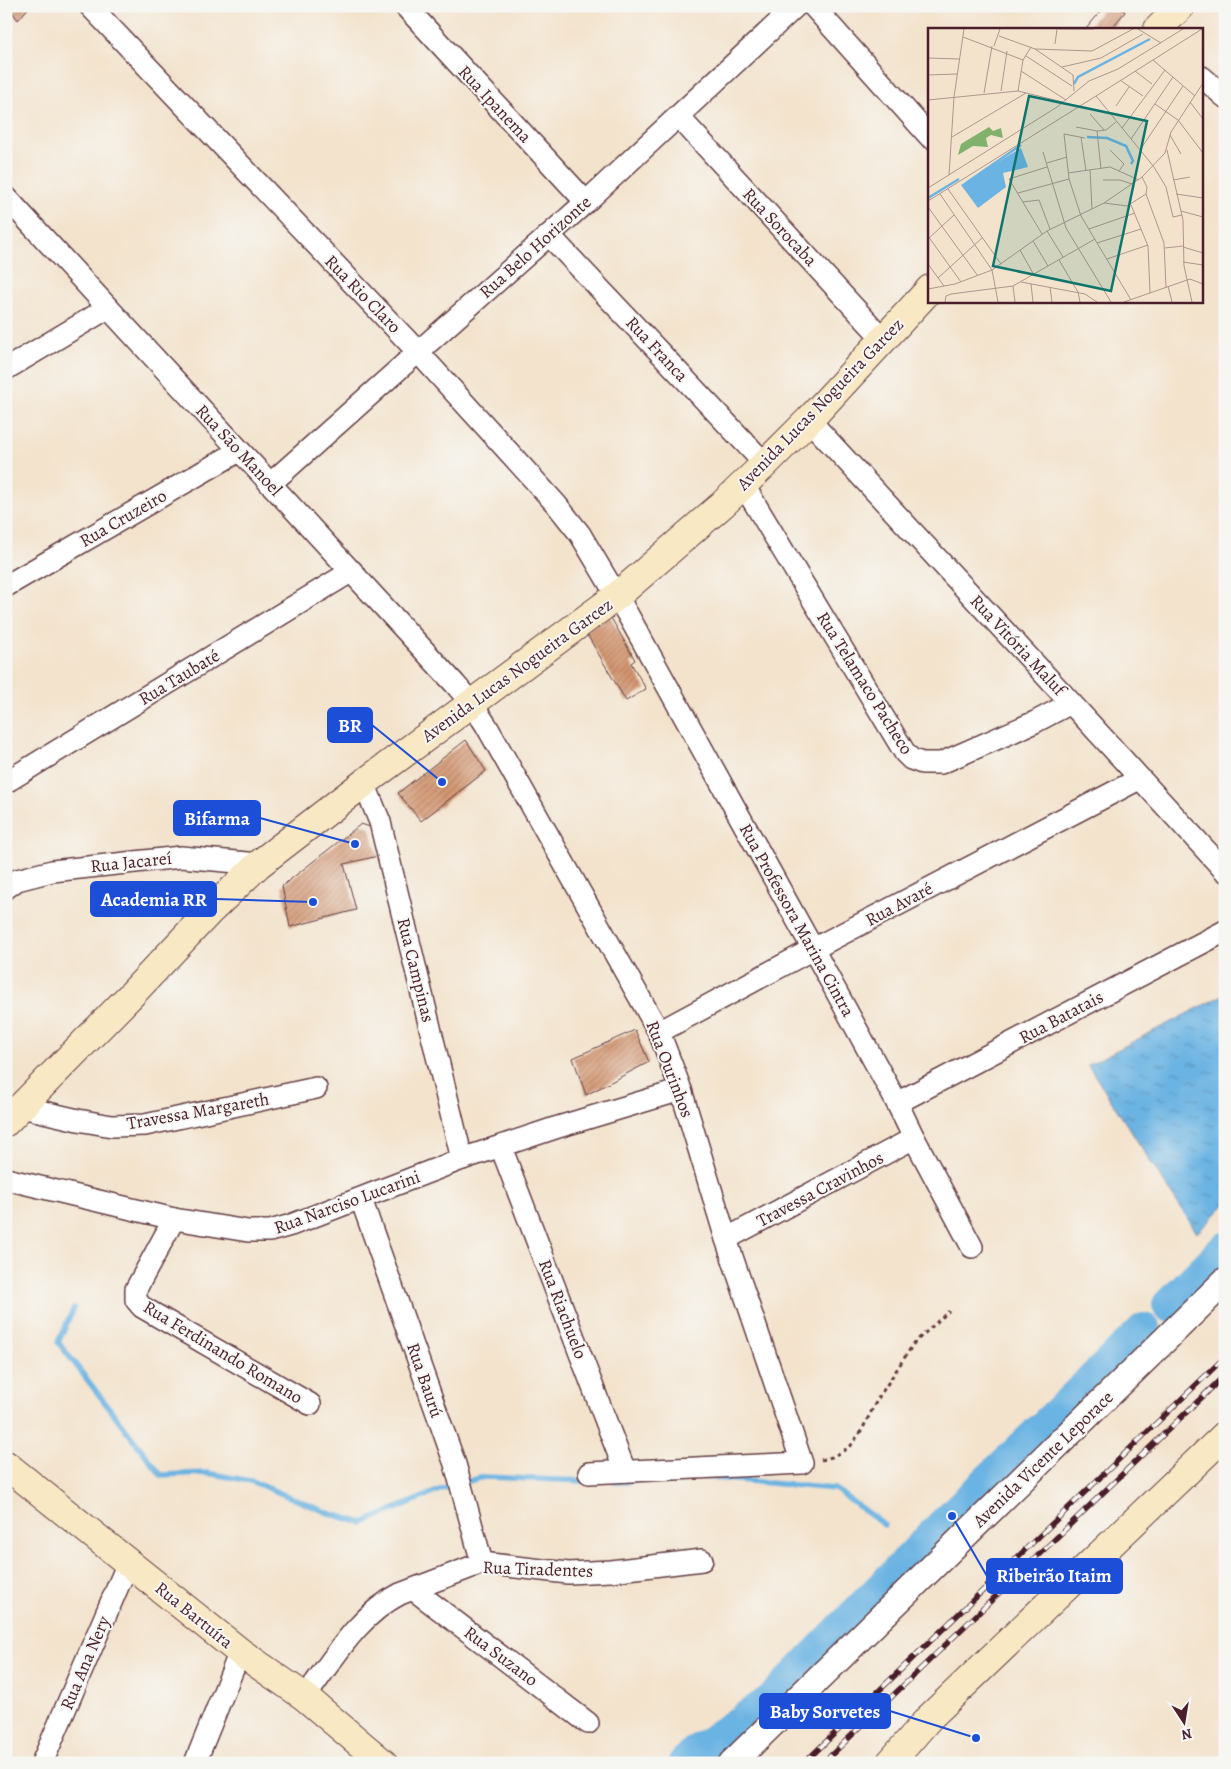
<svg xmlns="http://www.w3.org/2000/svg" width="1231" height="1769" font-family="Alegreya,serif">
	<defs>
		<pattern id="water-ripples" width="26" height="14" patternUnits="userSpaceOnUse" patternTransform="scale(1.25)"><rect width="26" height="14" fill="#6ab3e2"/><path d="M2 4q2-2 4 0t4 0M15 11q2-2 4 0t4 0" fill="none" stroke="#5991b7"/></pattern>
		<pattern id="building-hatch" width="6" height="6" patternUnits="userSpaceOnUse" patternTransform="scale(1.25)"><rect width="6" height="6" fill="#d39671"/><path d="M-1 1l2-2M0 6l6-6M5 7l2-2" fill="none" stroke="#ad7a5d"/></pattern>
	</defs>
	<rect width="100%" height="100%" fill="#f6f6f2"/>
	<filter id="ink" filterUnits="userSpaceOnUse"><feTurbulence type="fractalNoise" baseFrequency=".02" numOctaves="2"/><feDisplacementMap in="SourceGraphic" scale="10" xChannelSelector="R" yChannelSelector="G"/><feConvolveMatrix kernelMatrix="1 2 1 2 8 2 1 2 1" color-interpolation-filters="sRGB"/></filter>
	<filter id="wash" filterUnits="userSpaceOnUse"><feTurbulence type="fractalNoise" baseFrequency=".0096" numOctaves="4" result="noise"/><feDisplacementMap in="SourceGraphic" scale="20" xChannelSelector="R" yChannelSelector="G"/><feGaussianBlur stdDeviation="1.12" result="paint"/><feColorMatrix in="noise" values="0 0 0 0 0 0 0 0 0 0 0 0 0 0 0 0 0 1.4 0 .05"/><feComposite in="paint" operator="in"/></filter>
	<g filter="url(#wash)">
		<rect width="100%" height="100%" fill="#f3e3cd"/>
		<polygon fill="url(#water-ripples)" stroke="#5a6986" points="1225,994 1225,1205 1197,1233 1088,1065"/>
		<g fill="none" stroke-linecap="round" stroke-linejoin="round">
			<g stroke="#6ab3e2" stroke-width="5.5">
				<polyline points="74,1308 58,1342 161,1475 207,1473 251,1481 331,1514 363,1523 444,1488 456,1485"/>
				<polyline points="704,1477 835,1489 884,1525"/>
				<polyline points="465,1482 484,1477 588,1481"/>
				<polyline points="615,1482 627,1482 638,1480"/>
			</g>
			<g stroke="#6ab3e2" stroke-width="34">
				<polyline points="1169,1305 1225,1249"/>
				<polyline points="685,1763 695,1753 771,1701 952,1516 1144,1330"/>
			</g>
		</g>
		<g id="blocks">
			<g fill="url(#building-hatch)">
				<polygon points="8,6 30,6 18,20"/>
				<polygon points="1105,6 1118,6 1125,12 1111,29 1086,29"/>
				<polygon points="610,616 635,660 631,663 646,689 626,701 585,631"/>
				<polygon points="466,740 486,771 421,821 398,793"/>
				<polygon points="361,824 370,827 378,856 344,864 356,910 290,927 282,886"/>
				<polygon points="635,1030 649,1062 586,1095 573,1058"/>
			</g>
		</g>
	</g>
	<g filter="url(#ink)">
		<use href="#blocks" fill-opacity="0" stroke="#633c43" stroke-width="1"/>
		<g fill="none" stroke-linecap="round" stroke-linejoin="round">
			<defs>
				<g id="minor">
					<polyline points="90,6 418,352 556,504 580,534 628,615 813,949 897,1103 914,1138 972,1247"/>
					<polyline points="405,6 586,202"/>
					<polyline points="813,6 930,137"/>
					<polyline points="1202,77 1225,97"/>
					<polyline points="678,116 883,339"/>
					<polyline points="6,197 455,684 472,704 486,725 659,1032 681,1090 726,1239 802,1463 589,1473"/>
					<polyline points="549,235 765,464"/>
					<polyline points="6,369 108,308"/>
					<polyline points="809,420 1071,703 1225,871"/>
					<polyline points="270,484 586,202 796,6"/>
					<polyline points="743,484 905,753 911,759 922,763 941,763 1035,722 1071,703"/>
					<polyline points="6,586 239,451"/>
					<polyline points="6,782 352,571"/>
					<polyline points="364,783 380,822 462,1159"/>
					<polyline points="6,888 17,880 52,871 181,857 259,864"/>
					<polyline points="659,1032 813,949 1139,779"/>
					<polyline points="897,1103 1225,931"/>
					<polyline points="22,1107 78,1120 112,1126 145,1125 316,1088"/>
					<polyline points="501,1147 625,1471"/>
					<polyline points="6,1179 174,1219 248,1231 270,1231 291,1225 462,1159 555,1128 681,1090"/>
					<polyline points="361,1199 455,1464 482,1563"/>
					<polyline points="174,1219 136,1289 136,1300 142,1307 310,1404"/>
					<polyline points="726,1239 914,1138"/>
					<polyline points="414,1590 588,1723"/>
					<path d="M305,1697C333,1660 357,1616 400,1594L482,1563L568,1573L611,1571L702,1560"/>
					<polyline points="42,1763 128,1563"/>
					<polyline points="195,1763 240,1652"/>
				</g>
				<polyline id="tertiary" points="732,1763 1225,1281"/>
				<g id="secondary">
					<polyline points="1158,29 1181,6"/>
					<polyline points="6,1122 131,995 209,912 259,864 364,783 617,596 723,504 765,464 809,420 930,289"/>
					<polyline points="6,1465 240,1652 305,1697 383,1763"/>
					<polyline points="890,1763 929,1718 1225,1435"/>
				</g>
			</defs>
			<use href="#minor" stroke="#633c43" stroke-width="24"/>
			<use href="#tertiary" stroke="#633c43" stroke-width="29"/>
			<use href="#secondary" stroke="#633c43" stroke-width="30"/>
			<polyline stroke="#633c43" stroke-width="3" stroke-dasharray="4 4" stroke-linecap="butt" points="821,1460 832,1457 850,1447 863,1428 877,1400 914,1343 949,1311"/>
			<use href="#minor" stroke="#fff" stroke-width="21"/>
			<use href="#tertiary" stroke="#fff" stroke-width="26"/>
			<use href="#secondary" stroke="#f8e8c3" stroke-width="28"/>
			<defs>
				<g id="rail">
					<polyline points="804,1763 1225,1357"/>
					<polyline points="823,1763 1225,1375"/>
				</g>
			</defs>
			<use href="#rail" stroke="#4a1f2b" stroke-width="5.5"/>
			<use href="#rail" stroke="#f6f6f2" stroke-width="4" stroke-dasharray="11" stroke-linecap="butt"/>
		</g>
	</g>
	<g text-anchor="middle" dominant-baseline="central" stroke-width="4" stroke-linejoin="round" paint-order="stroke">
		<g font-size="18" fill="#4a1f2b" stroke="#f6f6f2">
			<text transform="translate(495 104) rotate(47)">Rua Ipanema</text>
			<text transform="translate(780 227) rotate(47)">Rua Sorocaba</text>
			<text transform="translate(535 247) rotate(-42)">Rua Belo Horizonte</text>
			<text transform="translate(363 294) rotate(46)">Rua Rio Claro</text>
			<text transform="translate(657 349) rotate(47)">Rua Franca</text>
			<text transform="translate(820 404) rotate(-46)">Avenida Lucas Nogueira Garcez</text>
			<text transform="translate(239 450) rotate(47)">Rua São Manoel</text>
			<text transform="translate(123 518) rotate(-30)">Rua Cruzeiro</text>
			<text transform="translate(1018 645) rotate(47)">Rua Vitória Maluf</text>
			<text transform="translate(517 670) rotate(-36)">Avenida Lucas Nogueira Garcez</text>
			<text transform="translate(179 677) rotate(-31)">Rua Taubaté</text>
			<text transform="translate(865 683) rotate(58)">Rua Telamaco Pacheco</text>
			<text transform="translate(131 862) rotate(-6)">Rua Jacareí</text>
			<text transform="translate(899 904) rotate(-28)">Rua Avaré</text>
			<text transform="translate(797 920) rotate(61)">Rua Professora Marina Cintra</text>
			<text transform="translate(416 970) rotate(76)">Rua Campinas</text>
			<text transform="translate(1061 1017) rotate(-28)">Rua Batatais</text>
			<text transform="translate(670 1069) rotate(69)">Rua Ourinhos</text>
			<text transform="translate(198 1111) rotate(-10)">Travessa Margareth</text>
			<text transform="translate(820 1189) rotate(-28)">Travessa Cravinhos</text>
			<text transform="translate(347 1202) rotate(-20)">Rua Narciso Lucarini</text>
			<text transform="translate(563 1309) rotate(69)">Rua Riachuelo</text>
			<text transform="translate(223 1352) rotate(31)">Rua Ferdinando Romano</text>
			<text transform="translate(425 1380) rotate(71)">Rua Baurú</text>
			<text transform="translate(1043 1459) rotate(-44)">Avenida Vicente Leporace</text>
			<text transform="translate(538 1569) rotate(2)">Rua Tiradentes</text>
			<text transform="translate(194 1615) rotate(39)">Rua Bartuíra</text>
			<text transform="translate(501 1656) rotate(37)">Rua Suzano</text>
			<text transform="translate(85 1663) rotate(-67)">Rua Ana Nery</text>
		</g>
	</g>
	<g transform="translate(928 28)">
		<rect width="275" height="275" fill="#f3e3cd"/>
		<path d="M61,99L65,103L73,100L75,110L63,107L58,110L60,119L45,118L30,127L33,116Z" fill="#80b26e"/>
		<path d="M93,120L100,139L75,145L78,159L50,180L33,157Z" fill="#6ab3e2"/>
		<path fill="none" stroke="#6ab3e2" stroke-width="2.5" d="M146,56L150,49L222,11M159,109L179,110L198,118L205,133L203,136M38,155L93,117M0,170L31,151"/>
		<path fill="none" stroke="#af958c" stroke-width="1" d="M131,1H166M210,1L233,15M71,8L107,21L145,47L146,63M35,9L95,32M127,16L129,1M66,18L72,1M107,21L164,23L205,1M98,28L144,58M0,30L31,31M225,32L267,68M134,39L173,30L215,6M93,43L138,72M207,43L224,56M0,47L29,46M192,52L215,68M73,63L79,23M90,63L95,32L103,19M56,65L64,18M0,72L90,63L135,74M262,74L275,91M227,76L250,92L275,125M188,78L201,59M162,86L176,102M148,99L169,103L178,102L188,94M194,100L237,42M169,103L173,141M242,107L253,126M24,109L98,65M153,109L158,143M157,110L136,106L141,151L153,188L203,272M203,111L245,49M182,122L196,136L191,143M212,122L255,58M239,122L255,192L256,238L264,274M115,124L138,200L183,274M119,135L139,129M226,139L238,159L245,189L254,187M226,139L168,68L274,1M162,142L164,181M140,145L182,139L211,152M21,147L26,69L36,1M214,149L219,159L218,166M175,152H192L204,156M245,152L262,149M0,160L129,79L161,53L190,41L255,1M20,161L73,236M90,165L141,151M12,166L64,242L70,274M218,166L236,215L238,259M248,166L275,170M0,173L168,68M95,174L111,172L122,201M176,175L199,178L218,166M203,177L220,218L222,265M0,179L50,248M253,183L275,189M161,201L207,185M119,203L135,229M114,206L81,151L119,139M0,208L33,254M0,211L26,187M105,213L120,238M169,215L213,201M255,219L275,225M237,220L255,218M92,222L106,247M179,231L220,217M131,232L150,264L152,274M255,234L275,237M0,236L16,258M10,250L54,210M93,254L157,266L169,274M103,256L105,274M85,258L87,274M240,258L244,274M122,259L124,274M0,261L27,256L64,242L119,203L176,175L214,149L237,125L243,104L275,55M17,274L18,268L23,266L85,258L167,211M196,274L262,251L275,256"/>
		<path fill="#0f766e" fill-opacity="0.15" stroke="#0f766e" stroke-width="2.5" d="M101,68L219,93L183,263L65,238Z"/>
		<rect width="275" height="275" fill="none" stroke="#4a1f2b" stroke-width="2.5"/>
	</g>
	<path fill="none" stroke="#1d4ed8" stroke-width="2" d="M442 782L372 725M355 844L260 818M313 902L216 899M952 1516L987 1576M976 1738L890 1711"/>
	<g fill="#1d4ed8" stroke="#f6f6f2" stroke-width="2">
		<circle cx="442" cy="782" r="5"/>
		<circle cx="355" cy="844" r="5"/>
		<circle cx="313" cy="902" r="5"/>
		<circle cx="952" cy="1516" r="5"/>
		<circle cx="976" cy="1738" r="5"/>
	</g>
	<g fill="#1d4ed8" stroke="#1d4ed8" stroke-width="2">
		<rect x="328" y="708" width="44" height="34" rx="5"/>
		<rect x="174" y="801" width="86" height="34" rx="5"/>
		<rect x="91" y="882" width="125" height="34" rx="5"/>
		<rect x="987" y="1559" width="135" height="34" rx="5"/>
		<rect x="760" y="1694" width="130" height="34" rx="5"/>
	</g>
	<g font-size="19" text-anchor="middle" font-weight="bold" fill="#fff">
		<text x="350" y="732">BR</text>
		<text x="217" y="825">Bifarma</text>
		<text x="154" y="906">Academia RR</text>
		<text x="1054" y="1582">Ribeirão Itaim</text>
		<text x="825" y="1718">Baby Sorvetes</text>
	</g>
	<rect width="1231" height="1769" fill="none" stroke="#f6f6f2" stroke-width="25"/>
	<g transform="translate(1184 1722) rotate(168)" stroke="#f6f6f2" stroke-width="4" paint-order="stroke">
	<path d="M0-4L9 19L0 12L-9 19Z" fill="#4a1f2b"/>
	<text y="-8" font-size="14" font-weight="bold" text-anchor="middle" fill="#4a1f2b">N</text>
	</g>
</svg>
